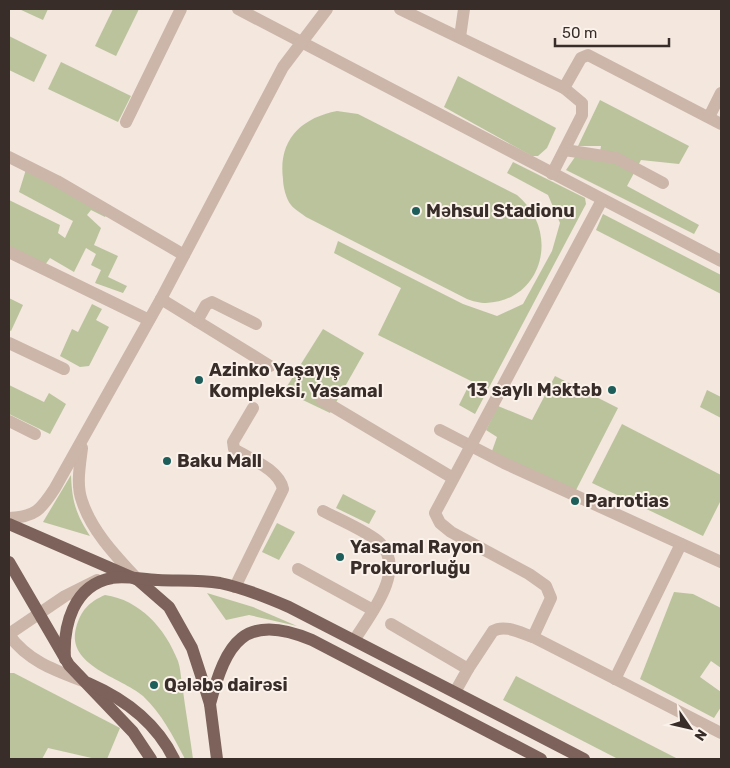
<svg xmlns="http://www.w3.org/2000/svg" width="730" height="768" font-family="Rubik,sans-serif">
	<rect width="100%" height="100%" fill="#f3e7de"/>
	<g fill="#bbc39d">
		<polygon points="19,9 48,9 43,20"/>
		<polygon points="113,9 139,9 116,56 95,46"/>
		<polygon points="9,36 47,55 34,82 9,70"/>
		<polygon points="61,62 131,96 118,122 48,89"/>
		<polygon points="458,76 556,128 547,148 538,156 532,156 444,107"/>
		<polygon points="600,100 689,146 679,164 641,160 627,186 699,225 694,234 566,170 575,157 599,158 601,146 578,146"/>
		<path d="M337,111L358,114L517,195C561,231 543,301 486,303C480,303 472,301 467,299L306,217C301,213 294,209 291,205C286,199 283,186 283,179C278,140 301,118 337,111Z"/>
		<polygon points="513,162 585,198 586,204 475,414 459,405 471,381 378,335 401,288 334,253 338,241 463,304 497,316 523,304 552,251 560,223 548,195 507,173"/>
		<polygon points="28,163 111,206 105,217 91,210 87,215 101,228 94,245 118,256 108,277 127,286 123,293 95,283 101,270 91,265 96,254 86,248 74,272 50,258 42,269 9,253 9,200 60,225 58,233 65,238 73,221 19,192"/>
		<polygon points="603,214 721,275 721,294 596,230"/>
		<polygon points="9,298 23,305 11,331 9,330"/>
		<polygon points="92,304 102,309 96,320 109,327 89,366 80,367 60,356 72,329 78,332"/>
		<polygon points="323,329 364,353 330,413 284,391"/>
		<polygon points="555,376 618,408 575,492 492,451 497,437 486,430 498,406 532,420"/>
		<polygon points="9,385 44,402 49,393 66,404 50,434 9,414"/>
		<polygon points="707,390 721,397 721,418 700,407"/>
		<polygon points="622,424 721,475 721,500 703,536 592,483"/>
		<path d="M71,475C72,502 76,514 90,536L43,522Z"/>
		<polygon points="343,494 376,511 369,524 336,508"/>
		<polygon points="277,523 295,532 279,560 262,552"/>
		<polygon points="674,592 693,594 721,608 721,668 711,661 700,677 721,692 721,707 714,718 640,679"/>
		<polygon points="207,593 253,607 297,626 249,615 226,620"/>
		<path d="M105,595C140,600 165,628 178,661C181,670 181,681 183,691C186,714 190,736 193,759H185C173,736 162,714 143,696C121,677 66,666 76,628C81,610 89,602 105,595Z"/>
		<polygon points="9,673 14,673 120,728 107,759 96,759 48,748 42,759 9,759"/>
		<polygon points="516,676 678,759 618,759 503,700"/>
	</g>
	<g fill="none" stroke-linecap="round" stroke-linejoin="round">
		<g stroke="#ccb5a9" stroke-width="12">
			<polyline points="238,9 721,261"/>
			<polyline points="400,9 564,88 582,103 582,115 552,174"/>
			<polyline points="460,37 464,9"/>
			<polyline points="564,88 581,58 588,55 721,124"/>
			<polyline points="709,117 721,93"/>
			<polyline points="126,122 181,9"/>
			<polyline points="565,150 616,158 663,183"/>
			<polyline points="9,157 57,181 184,255"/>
			<polyline points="9,252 149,320"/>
			<polyline points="161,299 270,366"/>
			<polyline points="197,321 206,305 212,302 256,324"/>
			<polyline points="9,343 64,369"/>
			<polyline points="322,400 453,478"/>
			<polyline points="9,421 35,434"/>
			<polyline points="440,430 504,463 721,562"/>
			<path d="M82,448C80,465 76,485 82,501C92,532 117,557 138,580"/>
			<path d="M323,511C338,519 369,532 380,543C407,570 370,615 355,639"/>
			<path d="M9,518C35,517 41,510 55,488L161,299L283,67L327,9"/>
			<polyline points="298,569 373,610"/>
			<path d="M235,587L283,489C279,469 250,459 234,449L233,442L253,408"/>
			<polyline points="391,624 468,669"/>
			<polyline points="9,634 65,596 97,580"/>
			<path d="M9,635C28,661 54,670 83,681"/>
			<polyline points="533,637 551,598 546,586 529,574 451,532 440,523 435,513 602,200"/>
			<polyline points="615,679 681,544"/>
			<path d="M455,692L468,669L493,631C505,624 521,633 533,637L721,733"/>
		</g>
		<g stroke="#7c625a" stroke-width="12">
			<polyline points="9,524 138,580 169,607 192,648 205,688 210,704 217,759"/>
			<polyline points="9,562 69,665 133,732 151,759"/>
			<path d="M65,659C63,626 73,585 112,578C126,575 144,580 158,580C178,581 200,580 220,583C244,588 266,597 289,607L584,759"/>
			<path d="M88,683C125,699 156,722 174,759"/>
			<path d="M210,704C226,643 244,611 312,640L541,759"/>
		</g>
	</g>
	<g fill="#1d5d5a" stroke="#fbf2eb" stroke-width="2">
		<circle cx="416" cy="211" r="5"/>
		<circle cx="199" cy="380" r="5"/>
		<circle cx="612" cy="390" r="5"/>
		<circle cx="167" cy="461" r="5"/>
		<circle cx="575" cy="501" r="5"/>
		<circle cx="340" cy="557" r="5"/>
		<circle cx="154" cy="685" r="5"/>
	</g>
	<g text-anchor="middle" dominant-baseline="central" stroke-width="4" stroke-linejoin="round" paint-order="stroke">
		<g font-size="18" font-weight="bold" fill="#392d29" stroke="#fbf2eb" text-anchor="start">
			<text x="426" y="211">Məhsul Stadionu</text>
			<text x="209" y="370">Azinko Yaşayış<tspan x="209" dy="21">Kompleksi, Yasamal</tspan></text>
			<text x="602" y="390" text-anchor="end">13 saylı Məktəb</text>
			<text x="177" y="461">Baku Mall</text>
			<text x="585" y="501">Parrotias</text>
			<text x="350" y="547">Yasamal Rayon<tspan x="350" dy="21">Prokurorluğu</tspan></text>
			<text x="164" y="685">Qələbə dairəsi</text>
		</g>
	</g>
	<rect width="730" height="768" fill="none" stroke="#392d29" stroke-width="20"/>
	<g transform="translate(690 728) rotate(124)" stroke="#fbf2eb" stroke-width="4" paint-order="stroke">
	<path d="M0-4L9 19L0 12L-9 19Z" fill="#392d29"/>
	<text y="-8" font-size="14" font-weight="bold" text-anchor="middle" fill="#392d29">N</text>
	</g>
	<path d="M555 38v8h114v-8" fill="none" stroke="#392d29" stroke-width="2.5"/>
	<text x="562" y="38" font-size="15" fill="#392d29" stroke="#fbf2eb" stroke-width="4" paint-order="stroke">50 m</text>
</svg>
